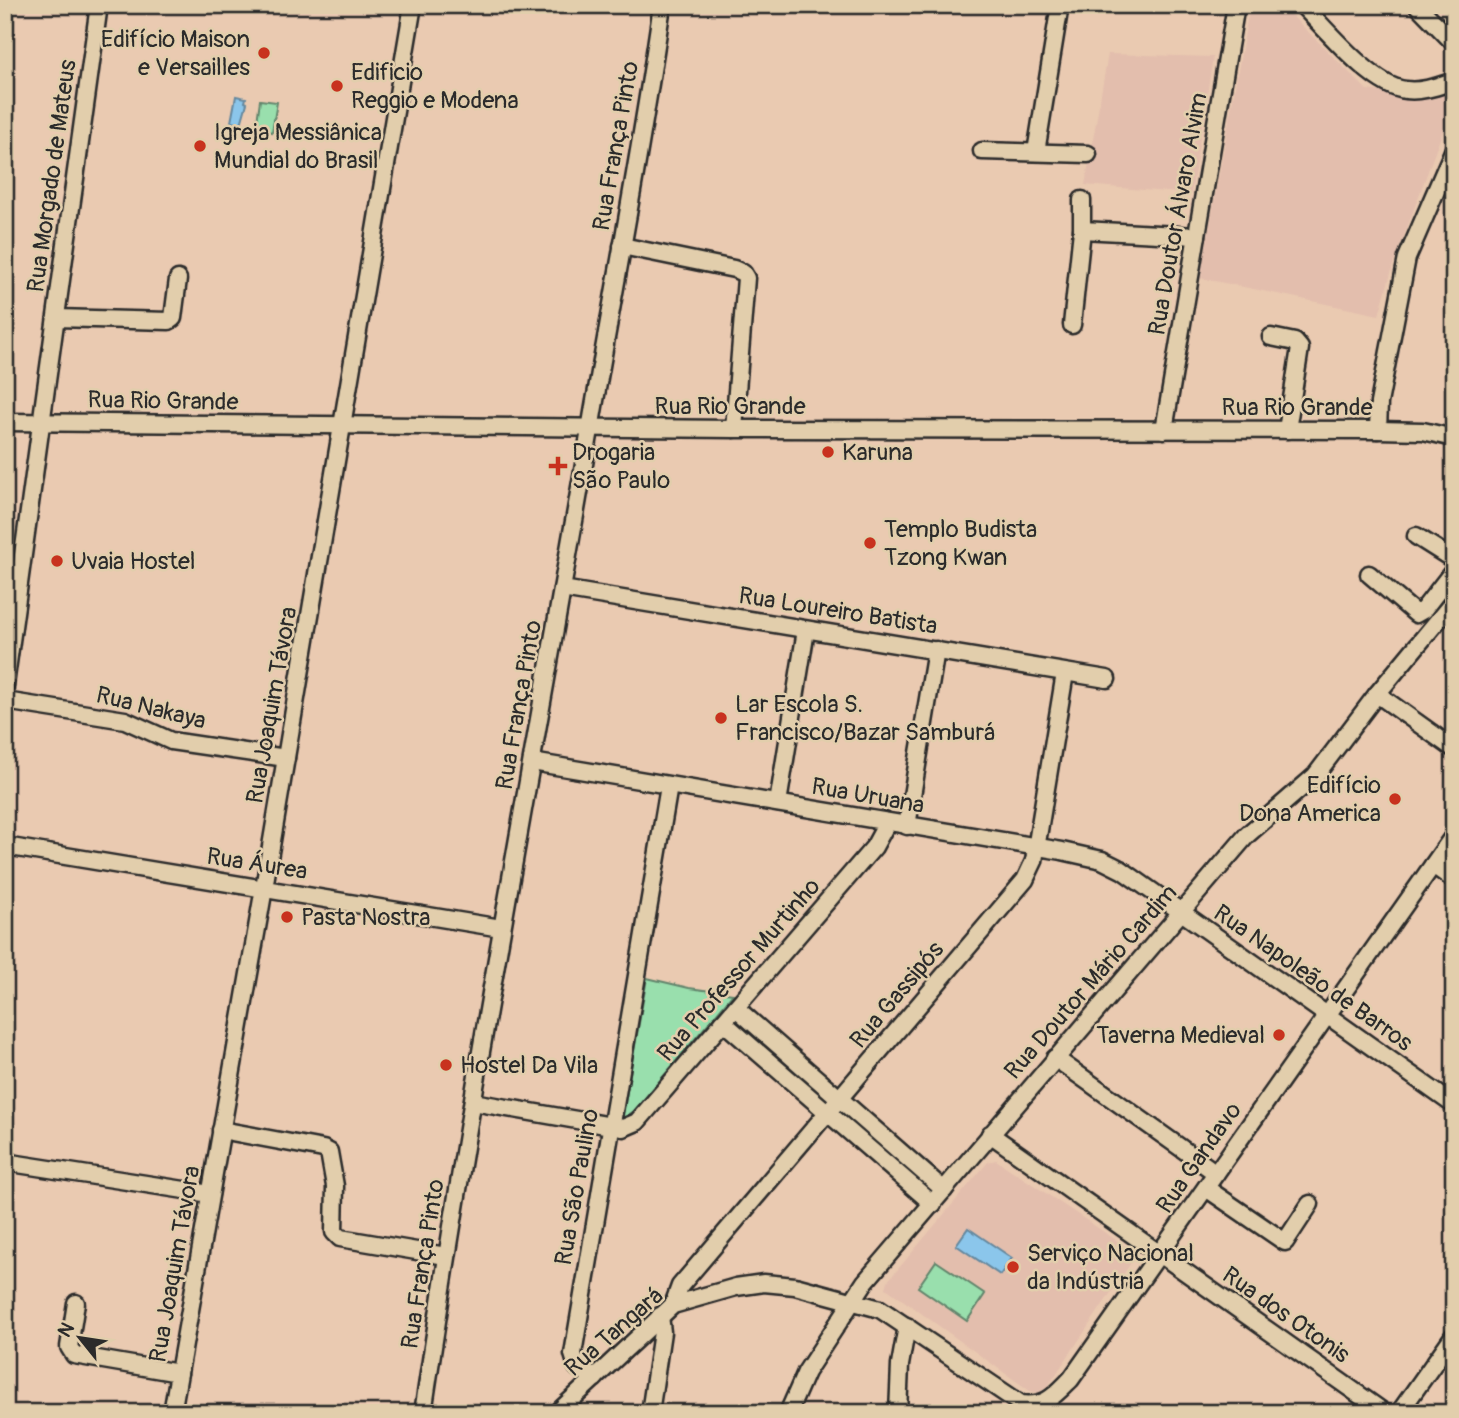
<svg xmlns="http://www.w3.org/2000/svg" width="1459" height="1418" font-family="Pangolin,sans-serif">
	<rect width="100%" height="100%" fill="#eacab1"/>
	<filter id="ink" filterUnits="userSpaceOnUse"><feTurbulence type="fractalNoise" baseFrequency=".0143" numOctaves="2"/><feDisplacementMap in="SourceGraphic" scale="14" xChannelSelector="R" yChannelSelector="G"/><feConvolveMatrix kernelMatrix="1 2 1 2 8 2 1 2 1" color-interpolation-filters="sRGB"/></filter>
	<g filter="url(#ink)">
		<g fill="#e3bead">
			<polygon points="1250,5 1281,5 1367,90 1389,93 1442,91 1452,106 1393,266 1379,315 1200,278"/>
			<polygon points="1108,54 1213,57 1191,194 1085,185"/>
			<polygon points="996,1160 1137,1254 1048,1386 1038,1393 1030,1391 886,1288 888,1281 988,1162"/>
		</g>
		<g fill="#99dfad" stroke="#62856c" stroke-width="2">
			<polygon points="260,100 277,102 272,132 256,129"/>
			<polygon points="647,978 689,988 733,994 634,1111 622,1119"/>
			<polygon points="936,1261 985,1294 967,1321 918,1287"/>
		</g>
		<g fill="#8bc6eb" stroke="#65889e" stroke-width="2">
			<polygon points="236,96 246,98 245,102 247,103 241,124 231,122"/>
			<polygon points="968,1228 1012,1258 1000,1275 956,1245"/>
		</g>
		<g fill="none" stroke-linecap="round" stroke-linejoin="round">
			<defs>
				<g id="minor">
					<path d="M1302,5C1325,28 1374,88 1406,90C1422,92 1438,86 1454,81"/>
					<polyline points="1417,5 1454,43"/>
					<polyline points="982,151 1088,154"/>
					<polyline points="1036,152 1060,5"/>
					<polyline points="1082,230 1197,236"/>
					<polyline points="622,246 734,269 743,273 746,278 734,429"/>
					<polyline points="56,318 169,321 173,318 178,279"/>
					<polyline points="1072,325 1082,230 1082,200"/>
					<polyline points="1271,337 1295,342 1300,348 1287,430"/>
					<polyline points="5,422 734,429 1378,430 1423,431 1454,438"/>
					<polyline points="1164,430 1236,5"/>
					<polyline points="1378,430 1379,403 1407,258 1454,149"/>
					<polyline points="1416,536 1454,560"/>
					<polyline points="1369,574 1416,614 1423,610 1454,570"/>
					<polyline points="562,589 1107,679"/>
					<polyline points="5,685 99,5"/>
					<polyline points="1377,694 1454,749"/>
					<polyline points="5,701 125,720 171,741 286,758"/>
					<polyline points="532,762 1062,851 1102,860 1122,870 1454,1105"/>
					<polyline points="778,803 806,630"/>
					<polyline points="907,826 936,650"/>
					<polyline points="5,846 501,928"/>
					<polyline points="1433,865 1454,880"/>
					<polyline points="736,1008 944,1190"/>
					<polyline points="723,1022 933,1204"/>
					<polyline points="1055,1058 1216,1173"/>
					<polyline points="473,1102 617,1127 623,1128 637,1122 874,847 887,823"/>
					<polyline points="221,1130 323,1149 329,1152 335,1186 334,1232 340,1238 446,1256"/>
					<polyline points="990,1134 1385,1413"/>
					<polyline points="5,1162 210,1194"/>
					<polyline points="1206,1188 1285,1242 1310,1204"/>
					<polyline points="76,1303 69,1347 74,1355 179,1373"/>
					<polyline points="673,1305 680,1286 1025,880 1034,861 1065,673"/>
					<polyline points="595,1378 577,1367 573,1354 669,786"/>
					<polyline points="172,1413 264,888 413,5"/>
					<path d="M423,1413C472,1084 533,757 590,430C614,288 642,147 662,5"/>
					<path d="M557,1413L673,1305L736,1287L764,1283L795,1286L880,1309L1021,1404C1046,1407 1054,1396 1071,1379L1454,835"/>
					<polyline points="650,1413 662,1332 660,1316"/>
					<polyline points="788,1413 806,1372 865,1282 1247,835 1315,776 1377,694 1454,601"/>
					<polyline points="898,1413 900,1365 907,1326"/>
					<polyline points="1399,1413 1454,1335"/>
				</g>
			</defs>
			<use href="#minor" stroke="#2b2b2b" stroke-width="21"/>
			<use href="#minor" stroke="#e2ceac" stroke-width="16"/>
		</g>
	</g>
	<g fill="#c8321e" stroke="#e2ceac" stroke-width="2.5">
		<circle cx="264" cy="53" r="7"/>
		<circle cx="337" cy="86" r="7"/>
		<circle cx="200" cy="146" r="7"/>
		<circle cx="828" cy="452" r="7"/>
		<path d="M554.5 455.5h7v7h7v7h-7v7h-7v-7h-7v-7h7z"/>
		<circle cx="870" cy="543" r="7"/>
		<circle cx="57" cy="561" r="7"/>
		<circle cx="721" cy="718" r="7"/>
		<circle cx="1395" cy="799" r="7"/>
		<circle cx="287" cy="917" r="7"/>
		<circle cx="1279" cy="1035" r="7"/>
		<circle cx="446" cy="1065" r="7"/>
		<circle cx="1013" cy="1267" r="7"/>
	</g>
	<g text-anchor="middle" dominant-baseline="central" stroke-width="5" stroke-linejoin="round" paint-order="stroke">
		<g font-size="24" fill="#2b2b2b" stroke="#e2ceac" text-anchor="start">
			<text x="250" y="39" text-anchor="end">Edifício Maison<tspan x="250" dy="28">e Versailles</tspan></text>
			<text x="351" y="72">Edificio<tspan x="351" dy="28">Reggio e Modena</tspan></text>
			<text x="214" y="132">Igreja Messiânica<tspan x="214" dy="28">Mundial do Brasil</tspan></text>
			<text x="572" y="452">Drogaria<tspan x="572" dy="28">São Paulo</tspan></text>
			<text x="842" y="452">Karuna</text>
			<text x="884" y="529">Templo Budista<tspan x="884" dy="28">Tzong Kwan</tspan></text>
			<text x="71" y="561">Uvaia Hostel</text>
			<text x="735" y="704">Lar Escola S.<tspan x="735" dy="28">Francisco/Bazar Samburá</tspan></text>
			<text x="1381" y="785" text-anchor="end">Edifício<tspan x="1381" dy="28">Dona America</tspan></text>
			<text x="301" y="917">Pasta Nostra</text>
			<text x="1265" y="1035" text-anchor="end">Taverna Medieval</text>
			<text x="460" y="1065">Hostel Da Vila</text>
			<text x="1027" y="1253">Serviço Nacional<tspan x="1027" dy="28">da Indústria</tspan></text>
		</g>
		<g font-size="24" fill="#2b2b2b" stroke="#e2ceac">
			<text transform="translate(616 146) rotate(-80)">Rua França Pinto</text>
			<text transform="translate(52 176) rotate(-82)">Rua Morgado de Mateus</text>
			<text transform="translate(1178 214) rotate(-80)">Rua Doutor Álvaro Alvim</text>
			<text transform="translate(163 401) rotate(1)">Rua Rio Grande</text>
			<text x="730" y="406">Rua Rio Grande</text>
			<text x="1297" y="407">Rua Rio Grande</text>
			<text transform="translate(838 611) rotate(9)">Rua Loureiro Batista</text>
			<text transform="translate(272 705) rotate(-80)">Rua Joaquim Távora</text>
			<text transform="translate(519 705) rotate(-80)">Rua França Pinto</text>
			<text transform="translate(151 708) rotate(14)">Rua Nakaya</text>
			<text transform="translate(868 796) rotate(10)">Rua Uruana</text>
			<text transform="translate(257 864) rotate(9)">Rua Áurea</text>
			<text transform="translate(739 970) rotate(-49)">Rua Professor Murtinho</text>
			<text transform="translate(1313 978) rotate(35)">Rua Napoleão de Barros</text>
			<text transform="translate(1091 982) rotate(-49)">Rua Doutor Mário Cardim</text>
			<text transform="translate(897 995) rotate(-50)">Rua Gassipós</text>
			<text transform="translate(1199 1158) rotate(-55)">Rua Gandavo</text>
			<text transform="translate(577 1187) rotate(-80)">Rua São Paulino</text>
			<text transform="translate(175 1264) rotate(-80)">Rua Joaquim Távora</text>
			<text transform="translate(423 1264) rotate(-81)">Rua França Pinto</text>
			<text transform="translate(1286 1315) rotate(35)">Rua dos Otonis</text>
			<text transform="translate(614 1332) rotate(-41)">Rua Tangará</text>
		</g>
	</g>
	<rect width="1459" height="1418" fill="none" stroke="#e2ceac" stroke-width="28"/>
	<rect x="14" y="14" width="1431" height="1390" fill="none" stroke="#2b2b2b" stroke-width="2.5" filter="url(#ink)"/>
	<g transform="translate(80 1338) rotate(300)" stroke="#e2ceac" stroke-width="5" paint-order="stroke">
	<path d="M0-5L12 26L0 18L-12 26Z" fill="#2b2b2b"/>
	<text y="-10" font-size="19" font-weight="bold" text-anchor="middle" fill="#2b2b2b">N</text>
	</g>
</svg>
